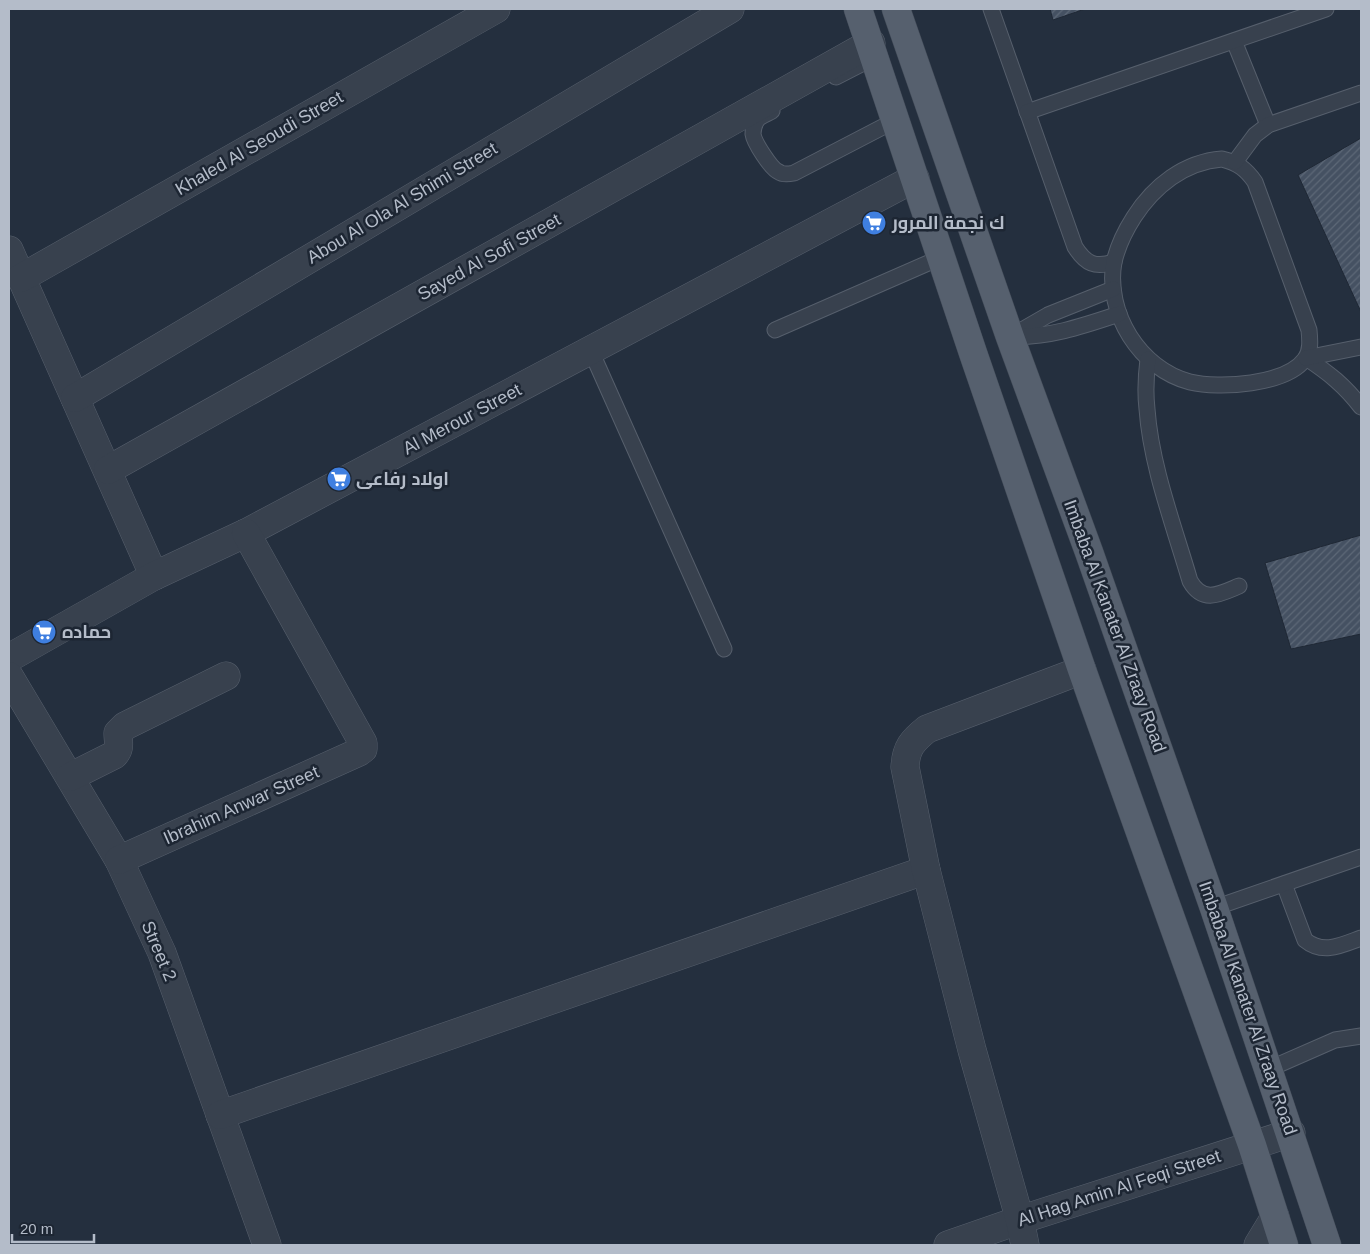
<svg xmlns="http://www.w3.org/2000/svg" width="1370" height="1254" font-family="Helvetica,Cairo,sans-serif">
	<defs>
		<pattern id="building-hatch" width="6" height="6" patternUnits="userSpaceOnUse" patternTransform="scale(1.25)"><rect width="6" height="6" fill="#455162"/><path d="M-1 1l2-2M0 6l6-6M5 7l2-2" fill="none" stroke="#5d6877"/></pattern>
	</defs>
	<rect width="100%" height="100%" fill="#242f3e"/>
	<g fill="url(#building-hatch)" stroke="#1f2835">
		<polygon points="1050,9 1085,9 1053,20"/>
		<polygon points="1361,138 1361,312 1298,175"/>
		<polygon points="1361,535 1361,634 1291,649 1265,563"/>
	</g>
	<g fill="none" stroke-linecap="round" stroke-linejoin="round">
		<defs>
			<g id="lane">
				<path d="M991,9L1075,247C1086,264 1095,268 1114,262"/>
				<polyline points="1234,41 1268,125"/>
				<polyline points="836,77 875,57"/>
				<path d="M772,111C767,114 761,116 758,119C755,123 753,129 753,134C754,142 771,169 779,172C783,175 789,174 794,173L896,120"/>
				<polyline points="1027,112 1326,9"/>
				<path d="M1222,159C1238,163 1246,169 1255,182L1309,330C1310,340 1311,351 1305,359C1286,385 1219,389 1190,382C1140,369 1105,313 1114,262C1118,245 1125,231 1134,217C1154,186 1184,162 1222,159Z"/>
				<polyline points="1235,162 1255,135 1268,125 1361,93"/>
				<polyline points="775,330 942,257"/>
				<polyline points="1010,337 1048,315 1113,289"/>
				<path d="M1010,337C1051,337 1080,327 1119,314"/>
				<polyline points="591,351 724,649"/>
				<path d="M1306,358C1329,373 1345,386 1361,407"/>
				<polyline points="1306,358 1361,347"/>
				<path d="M1148,359C1146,375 1145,392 1147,409C1151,466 1174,526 1190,581C1203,604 1220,594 1239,586"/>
				<path d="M1284,884L1305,940C1323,955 1342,945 1361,938"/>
				<polyline points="1214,908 1361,857"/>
				<polyline points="1269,1069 1335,1040 1361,1036"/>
			</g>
			<g id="street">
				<polyline points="9,250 154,576"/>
				<polyline points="21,278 496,9"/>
				<polyline points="75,398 730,9"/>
				<polyline points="108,470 871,43"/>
				<polyline points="9,658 154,576 246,533 915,178"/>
				<polyline points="9,676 119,860 162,953 267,1245"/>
				<path d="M70,777L114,755C121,748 118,742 118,733L125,726L226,676"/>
				<polyline points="119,860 359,752 363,749 363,743 246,533"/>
				<polyline points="220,1115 926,870"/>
				<polyline points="948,1245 1020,1220 1291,1133"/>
				<path d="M1025,1245L1020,1220L972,1050L926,870L905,767C906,748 912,741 927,729L1082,670"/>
				<polyline points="1258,1245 1275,1217"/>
			</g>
			<g id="primary">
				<polyline points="858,9 973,353 1082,670 1252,1145 1284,1245"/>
				<polyline points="896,9 1010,337 1089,552 1214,908 1327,1245"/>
			</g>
		</defs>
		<use href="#lane" stroke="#565f6c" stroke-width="17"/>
		<use href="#street" stroke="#565f6c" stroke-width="29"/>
		<use href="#primary" stroke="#414a57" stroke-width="29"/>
		<use href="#lane" stroke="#38414e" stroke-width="15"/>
		<use href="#street" stroke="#38414e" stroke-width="28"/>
		<use href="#primary" stroke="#56606e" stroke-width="28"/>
	</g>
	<defs>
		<symbol id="supermarket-disc" viewBox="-11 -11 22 22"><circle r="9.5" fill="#3f7fe0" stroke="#1d2633"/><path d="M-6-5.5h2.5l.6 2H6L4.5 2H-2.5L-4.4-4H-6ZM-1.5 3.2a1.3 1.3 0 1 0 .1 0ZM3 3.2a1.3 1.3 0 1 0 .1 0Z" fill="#fff"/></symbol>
	</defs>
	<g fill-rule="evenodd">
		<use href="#supermarket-disc" x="860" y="209" width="28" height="28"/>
		<use href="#supermarket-disc" x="325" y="465" width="28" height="28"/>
		<use href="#supermarket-disc" x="30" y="618" width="28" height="28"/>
	</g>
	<g text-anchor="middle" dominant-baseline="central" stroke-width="5" stroke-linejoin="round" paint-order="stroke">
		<g font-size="18" fill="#b4bcc9" stroke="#1d2633">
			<text transform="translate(259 143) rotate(-30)">Khaled Al Seoudi Street</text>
			<text transform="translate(402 203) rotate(-31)">Abou Al Ola Al Shimi Street</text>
			<text transform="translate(489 257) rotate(-29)">Sayed Al Sofi Street</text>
			<text transform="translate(462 419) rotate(-28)">Al Merour Street</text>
			<text transform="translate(1115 626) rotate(70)">Imbaba Al Kanater Al Zraay Road</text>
			<text transform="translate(241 805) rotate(-24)">Ibrahim Anwar Street</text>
			<text transform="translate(159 951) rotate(67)">Street 2</text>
			<text transform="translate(1248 1008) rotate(71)">Imbaba Al Kanater Al Zraay Road</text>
			<text transform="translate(1119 1188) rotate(-18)">Al Hag Amin Al Feqi Street</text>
		</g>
		<g font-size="18" font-weight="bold" fill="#b4bcc9" stroke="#1d2633" text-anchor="start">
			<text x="892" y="223">ك نجمة المرور</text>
			<text x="356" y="479">اولاد رفاعى</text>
			<text x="62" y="632">حماده</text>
		</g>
	</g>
	<rect width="1370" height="1254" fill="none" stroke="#b4bcc9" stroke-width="20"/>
	<path d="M12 1234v8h82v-8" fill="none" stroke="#b4bcc9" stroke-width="2.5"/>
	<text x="20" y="1234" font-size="15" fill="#b4bcc9" stroke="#1d2633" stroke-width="4" paint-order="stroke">20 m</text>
</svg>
